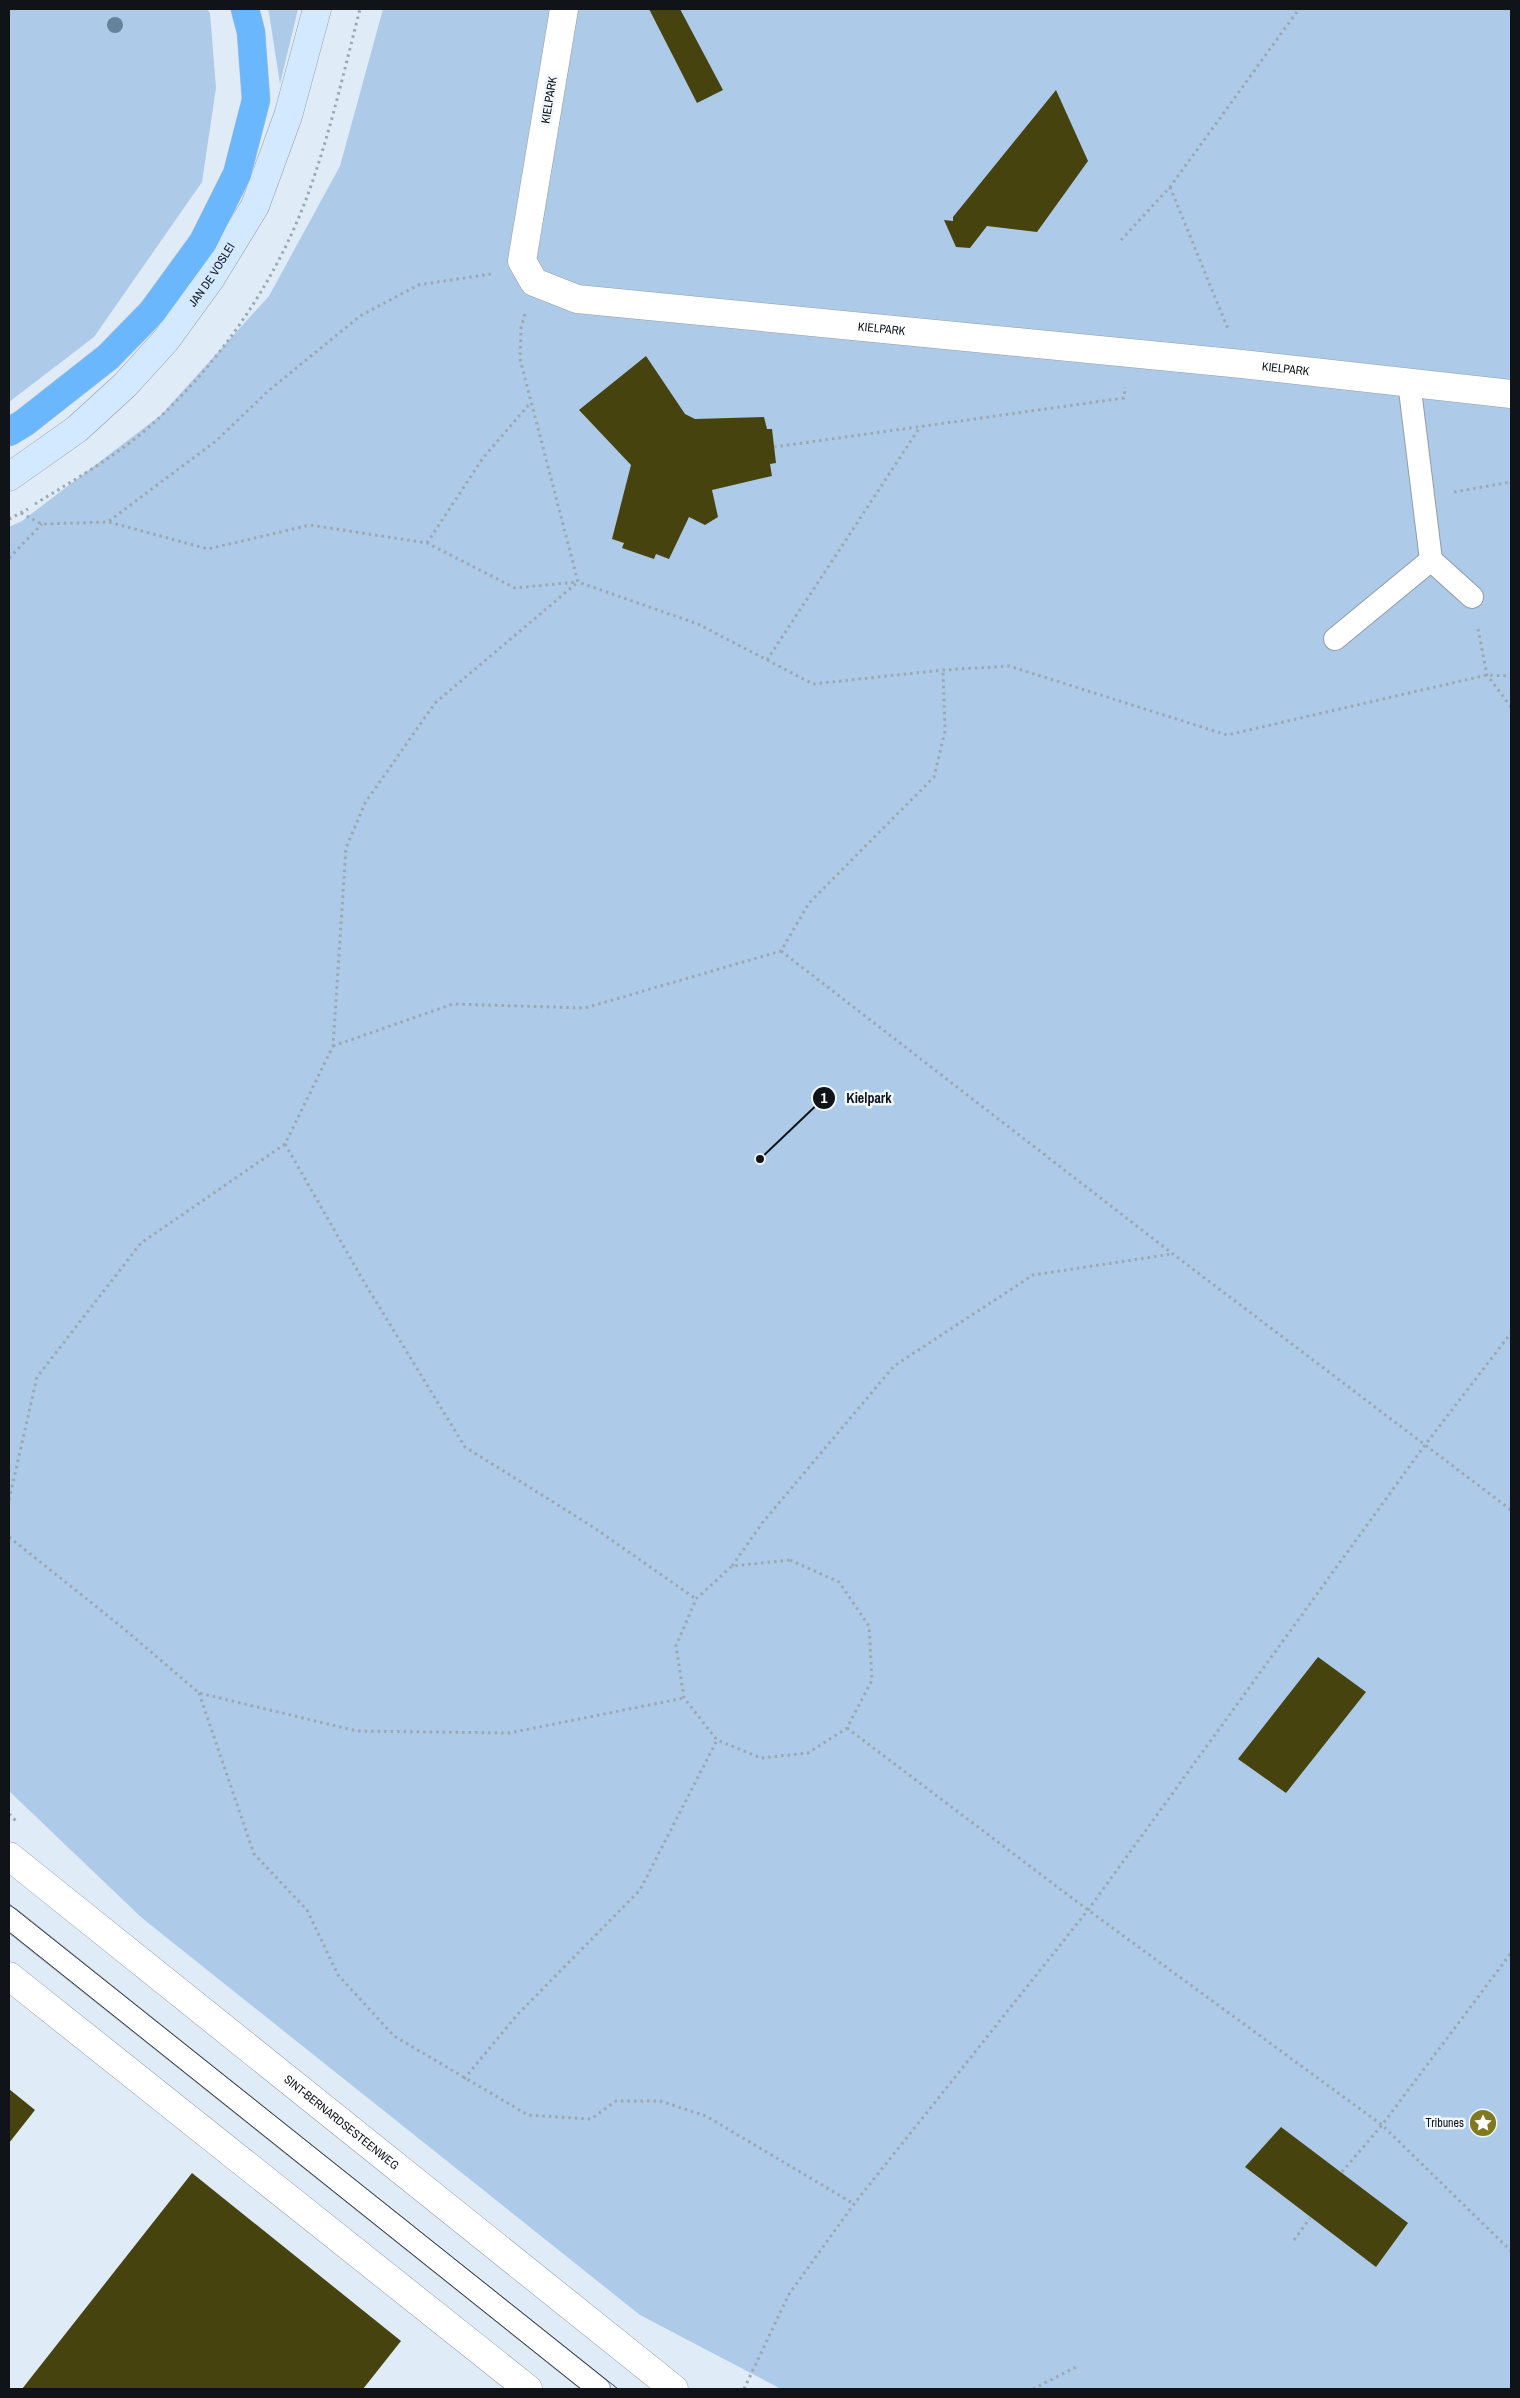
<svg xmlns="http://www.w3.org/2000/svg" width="1520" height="2398" font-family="'Archivo Narrow',sans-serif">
	<rect width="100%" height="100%" fill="#dfebf6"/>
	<g fill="#adcbe8">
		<polygon points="9,9 207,9 210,13 216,88 202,182 94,337 9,402"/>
		<polygon points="268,9 298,9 280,84 269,13"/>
		<polygon points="383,9 1511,9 1511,2389 781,2389 640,2315 142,1918 9,1791 9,527 22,521 161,415 269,296 340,166"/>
	</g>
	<g fill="#47430e">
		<polygon points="649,9 680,9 723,90 697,103"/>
		<polygon points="1056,90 1088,161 1037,232 987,226 970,248 956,247 944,220 953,221 953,217"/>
		<polygon points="646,356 685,414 695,419 764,417 767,429 772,429 776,463 770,464 772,476 712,490 718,517 705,525 689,517 669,559 656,554 654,559 622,548 624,543 612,539 631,465 579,410"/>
		<polygon points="1318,1657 1366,1692 1286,1793 1238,1759"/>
		<polygon points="9,2089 35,2110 9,2143"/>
		<polygon points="1281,2127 1408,2223 1376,2267 1245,2167"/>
		<polygon points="192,2173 401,2341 363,2389 22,2389"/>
	</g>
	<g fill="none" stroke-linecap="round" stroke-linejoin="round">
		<defs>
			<g id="service">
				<polyline points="1431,560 1472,597"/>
				<polyline points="1335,639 1431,560 1409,382"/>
				<polyline points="9,1918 599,2389"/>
			</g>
			<g id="minor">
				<path id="s1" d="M564,9L522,261L534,282L577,299L1242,364L1511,394"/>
			</g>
			<g id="tertiary">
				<path id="s2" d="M9,1856L674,2389"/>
				<polyline points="9,1976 528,2389"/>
			</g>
			<g id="secondary">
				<path id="s3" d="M9,477L77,429L125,385L166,340L211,278L255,206L288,116L317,9"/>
			</g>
			<polyline id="motorway" points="9,432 24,423 108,357 152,312 203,242 237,174 256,100 251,32 245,9"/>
		</defs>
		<use href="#service" stroke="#929da8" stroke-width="24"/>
		<use href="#minor" stroke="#929da8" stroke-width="29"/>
		<use href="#tertiary" stroke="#929da8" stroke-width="29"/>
		<use href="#secondary" stroke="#929da8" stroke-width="29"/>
		<use href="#motorway" stroke="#cacbcc" stroke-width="29"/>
		<g stroke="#9da7af" stroke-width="3" stroke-dasharray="2.5 4" stroke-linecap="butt">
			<polyline points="1170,187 1228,329"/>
			<polyline points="1121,240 1170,187 1299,9"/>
			<polyline points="525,314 521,328 520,359 578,582 698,624 813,684 943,670 1009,666 1227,735 1487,675 1511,676"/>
			<polyline points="774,447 1124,398 1125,387"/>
			<polyline points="1454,492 1511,482"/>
			<path d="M35,504C74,480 113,458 148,428C218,366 276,282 308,194C330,134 344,71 360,9"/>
			<polyline points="21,513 42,524 109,522 208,549 310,525 427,543 515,588 577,582"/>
			<polyline points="9,519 28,509"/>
			<polyline points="109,521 216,441 267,392 360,316 418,285 491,274"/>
			<polyline points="427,543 483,458 531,402"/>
			<polyline points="9,558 42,524"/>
			<polyline points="1478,629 1487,675 1511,707"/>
			<polyline points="767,660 920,427"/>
			<polyline points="781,951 1173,1254 1511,1510"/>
			<polyline points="333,1046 453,1004 585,1008 781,951 809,903 934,777 945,731 943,670"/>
			<polyline points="285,1144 364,1282 465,1447 590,1525 696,1599"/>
			<polyline points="9,1500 37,1377 141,1243 285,1144 333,1046 346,848 365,803 435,703 578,582"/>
			<polyline points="9,1537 123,1628 199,1693 357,1731 509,1733 684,1698"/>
			<polygon points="790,1560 839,1582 869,1626 872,1680 847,1728 808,1753 761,1758 717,1740 684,1698 676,1646 696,1599 732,1566"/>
			<polyline points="732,1566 763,1522 894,1366 1033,1275 1172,1254"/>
			<polyline points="199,1693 254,1854 307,1910 338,1975 394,2036 528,2115 591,2119 616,2101 660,2101 706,2116 854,2204"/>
			<polyline points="847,1728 1088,1910 1382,2125 1511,2251"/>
			<polyline points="9,1814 18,1823"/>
			<polyline points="464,2079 517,2015 640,1890 717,1740"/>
			<polyline points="1342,2172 1382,2125 1511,1953"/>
			<polyline points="1294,2240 1310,2218"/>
			<polyline points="744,2389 789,2294 854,2204 1088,1910 1425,1445 1511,1333"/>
			<polyline points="1033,2389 1078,2366"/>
		</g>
		<use href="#service" stroke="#fff" stroke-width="22"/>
		<use href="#minor" stroke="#fff" stroke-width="28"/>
		<use href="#tertiary" stroke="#fff" stroke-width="28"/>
		<use href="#secondary" stroke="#d3e9ff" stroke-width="28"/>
		<use href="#motorway" stroke="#6bb7fe" stroke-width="28"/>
		<g stroke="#3a4045" stroke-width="1">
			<polyline points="9,1904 618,2389"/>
			<polyline points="9,1932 581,2389"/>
		</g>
	</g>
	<circle fill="#64849c" cx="115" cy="25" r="8"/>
	<defs>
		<symbol id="sight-disc" viewBox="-11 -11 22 22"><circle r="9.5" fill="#81791f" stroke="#f0f7fe"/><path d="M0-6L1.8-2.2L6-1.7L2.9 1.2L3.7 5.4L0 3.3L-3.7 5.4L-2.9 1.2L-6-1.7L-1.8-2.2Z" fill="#fff"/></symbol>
	</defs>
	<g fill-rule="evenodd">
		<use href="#sight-disc" x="1467" y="2107" width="32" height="32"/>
	</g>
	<g text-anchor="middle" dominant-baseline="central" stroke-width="5" stroke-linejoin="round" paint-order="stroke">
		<g font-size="12" fill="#101418" stroke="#f0f7fe">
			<text transform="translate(549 100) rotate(-81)">KIELPARK</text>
			<text stroke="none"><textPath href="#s3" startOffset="289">JAN DE VOSLEI</textPath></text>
			<text stroke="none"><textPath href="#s1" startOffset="632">KIELPARK</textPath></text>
			<text stroke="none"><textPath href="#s1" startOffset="1038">KIELPARK</textPath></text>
			<text stroke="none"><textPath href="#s2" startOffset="426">SINT-BERNARDSESTEENWEG</textPath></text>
		</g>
		<g font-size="12" fill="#101418" stroke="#f0f7fe" text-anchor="end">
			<text x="1464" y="2123">Tribunes</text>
		</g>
	</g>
	<path fill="none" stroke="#101418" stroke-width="2" d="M760 1159L824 1098"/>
	<g fill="#101418" stroke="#f0f7fe" stroke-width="2">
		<circle cx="760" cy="1159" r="5"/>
		<circle cx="824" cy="1098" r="12"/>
	</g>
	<g font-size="15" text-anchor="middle" font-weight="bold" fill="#fff">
		<text x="824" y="1103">1</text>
	</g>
	<g font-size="14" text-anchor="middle" font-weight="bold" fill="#101418" stroke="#f0f7fe" stroke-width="5" stroke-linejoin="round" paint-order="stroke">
		<text x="869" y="1103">Kielpark</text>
	</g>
	<rect width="1520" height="2398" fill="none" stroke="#101418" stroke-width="20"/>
</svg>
